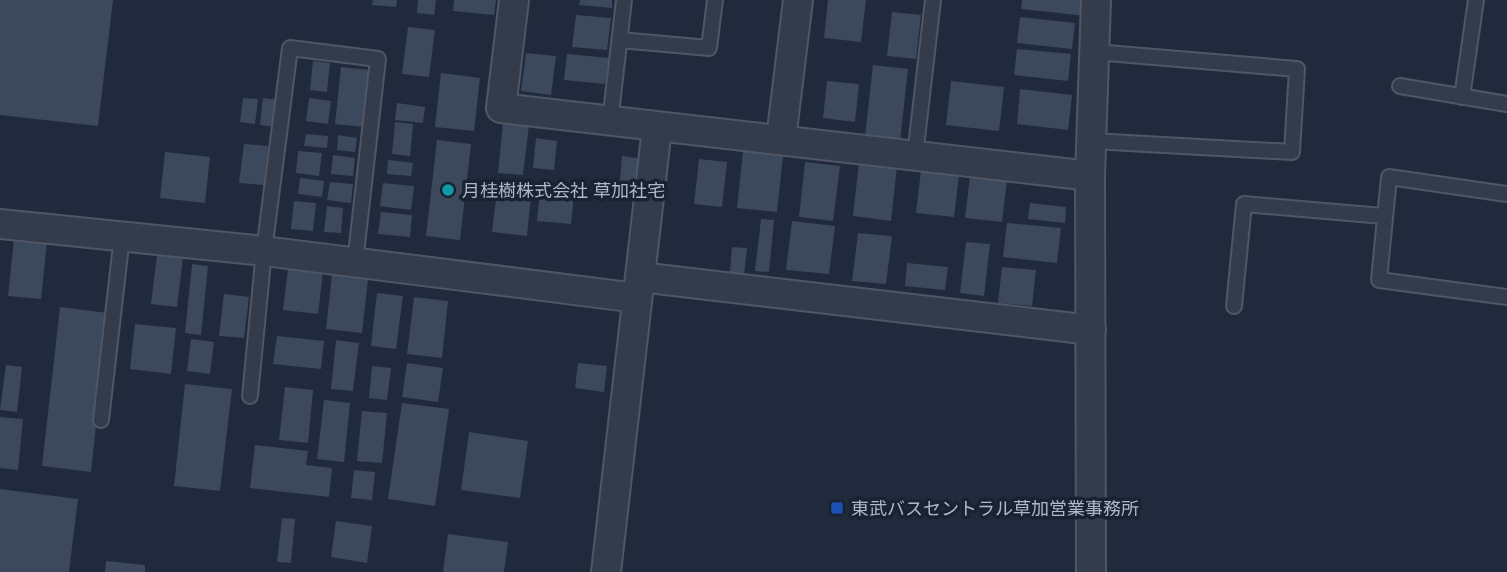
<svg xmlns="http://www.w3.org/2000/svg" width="1507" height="572" font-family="Inter,'Noto Sans JP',sans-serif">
	<rect width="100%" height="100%" fill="#202a3c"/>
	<g fill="#3c485b">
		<polygon points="0,0 113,0 98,126 0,115"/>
		<polygon points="373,0 397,0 396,7 372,5"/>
		<polygon points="418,0 436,0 434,15 417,13"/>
		<polygon points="454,0 496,0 494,15 453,11"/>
		<polygon points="580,0 612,0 612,8 579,5"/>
		<polygon points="828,0 866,0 861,42 824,38"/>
		<polygon points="1022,0 1089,0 1087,16 1021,9"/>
		<polygon points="892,12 921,15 916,59 887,56"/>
		<polygon points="576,15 611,18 607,50 572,47"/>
		<polygon points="1020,17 1075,23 1072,49 1017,43"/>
		<polygon points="408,27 435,30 429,77 402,74"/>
		<polygon points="1017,49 1071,54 1068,81 1014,75"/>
		<polygon points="526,53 556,56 551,95 521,91"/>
		<polygon points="567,54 609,58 605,84 564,80"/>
		<polygon points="313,61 330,63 327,92 310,90"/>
		<polygon points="873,65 908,69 900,141 865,137"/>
		<polygon points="341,67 369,70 363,127 335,124"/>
		<polygon points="441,73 480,78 474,131 435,127"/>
		<polygon points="827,81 859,84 855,122 823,118"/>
		<polygon points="951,81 1004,87 999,131 946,125"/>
		<polygon points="1020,89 1072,95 1068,130 1017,124"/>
		<polygon points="243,98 258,99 255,124 240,122"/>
		<polygon points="263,98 280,100 277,127 260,125"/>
		<polygon points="309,98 331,101 328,124 306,121"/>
		<polygon points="397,103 425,107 423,123 395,120"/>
		<polygon points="395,122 413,124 410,156 392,154"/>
		<polygon points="503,123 529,125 523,175 498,173"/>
		<polygon points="306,134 328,136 327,148 304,146"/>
		<polygon points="338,135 357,138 355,152 337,150"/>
		<polygon points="536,138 557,141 554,170 533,168"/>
		<polygon points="437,140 471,144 460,240 426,236"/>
		<polygon points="244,144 268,146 264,185 239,183"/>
		<polygon points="298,151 322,153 319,176 296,173"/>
		<polygon points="743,151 783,156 777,212 737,208"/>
		<polygon points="165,152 210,157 205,203 160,198"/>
		<polygon points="333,155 355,158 353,176 331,174"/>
		<polygon points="622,156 644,159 640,193 619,191"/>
		<polygon points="699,159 727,162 722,207 694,204"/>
		<polygon points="388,160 413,163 411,176 387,174"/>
		<polygon points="805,162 840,166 833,221 799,217"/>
		<polygon points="859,162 897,166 891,221 853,216"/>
		<polygon points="921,170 959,175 954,217 916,213"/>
		<polygon points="970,176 1007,180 1002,222 965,218"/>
		<polygon points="300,178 324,181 322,197 298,194"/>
		<polygon points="330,182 353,184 351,203 327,200"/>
		<polygon points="383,183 414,186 411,210 380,206"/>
		<polygon points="498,183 532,187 527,236 492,232"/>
		<polygon points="540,191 574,194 571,224 537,221"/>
		<polygon points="294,201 316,203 313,231 291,229"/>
		<polygon points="1030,203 1066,207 1065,223 1028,219"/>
		<polygon points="327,206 343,208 341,233 324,232"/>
		<polygon points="381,212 412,215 410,237 378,234"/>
		<polygon points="761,219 774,220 769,272 755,271"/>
		<polygon points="792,221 835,226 829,274 786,270"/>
		<polygon points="1007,223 1061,228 1057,263 1003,257"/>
		<polygon points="858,233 892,236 886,284 852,281"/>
		<polygon points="14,239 47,242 41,299 8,296"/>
		<polygon points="966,242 990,244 984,296 960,293"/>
		<polygon points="732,247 747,248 744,274 730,272"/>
		<polygon points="157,255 183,257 177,307 151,304"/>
		<polygon points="907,263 948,267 945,290 905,286"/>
		<polygon points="192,264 208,266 201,335 185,333"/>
		<polygon points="1002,267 1036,270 1032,306 998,303"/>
		<polygon points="288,268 323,272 318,314 283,310"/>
		<polygon points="332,275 368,279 362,333 326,329"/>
		<polygon points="377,293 403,296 396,349 371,346"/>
		<polygon points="224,294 249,297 244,338 219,336"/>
		<polygon points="414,297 448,301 442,358 407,354"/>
		<polygon points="60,307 108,313 91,472 42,466"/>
		<polygon points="135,324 176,328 171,374 130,369"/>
		<polygon points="277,336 324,341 321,369 273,364"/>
		<polygon points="191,339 214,342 210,374 187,371"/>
		<polygon points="336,340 359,343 353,391 331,389"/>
		<polygon points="407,363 443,368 438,402 402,397"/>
		<polygon points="578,363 607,366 604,392 575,388"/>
		<polygon points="6,365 22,367 17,412 0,410"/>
		<polygon points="372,366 391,368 387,400 369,398"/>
		<polygon points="185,384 232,389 220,491 174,486"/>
		<polygon points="285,387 313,390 308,443 279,440"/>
		<polygon points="324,400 350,403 344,462 317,459"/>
		<polygon points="402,403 449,409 435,506 388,499"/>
		<polygon points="362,411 387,413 382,463 357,461"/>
		<polygon points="0,417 23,419 18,470 0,468"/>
		<polygon points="469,432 528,441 520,498 461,490"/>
		<polygon points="255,445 308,451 306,465 332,468 329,497 250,488"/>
		<polygon points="354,470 375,472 372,500 351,498"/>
		<polygon points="0,489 78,499 69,572 0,572"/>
		<polygon points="282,518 295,519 291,563 277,562"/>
		<polygon points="336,521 372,526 367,563 331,557"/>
		<polygon points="448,534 508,542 504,572 443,572"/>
		<polygon points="106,561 145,565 145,572 105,572"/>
	</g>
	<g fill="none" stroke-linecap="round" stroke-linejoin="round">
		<defs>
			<g id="service">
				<polyline points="620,40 709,48 715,0"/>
				<polyline points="1400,86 1507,104"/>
				<polyline points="1462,97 1476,0"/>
				<polyline points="610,122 624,0"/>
				<polyline points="1092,141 1292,152 1297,69 1095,52"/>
				<polyline points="915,156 933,0"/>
				<polyline points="1507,194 1389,177 1379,280 1507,297"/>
				<polyline points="1234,306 1244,204 1383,216"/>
				<polyline points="250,396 264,251 290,48 378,59 355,263"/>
				<polyline points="101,420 122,236"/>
			</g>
			<g id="minor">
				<polyline points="514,0 501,108 1090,176"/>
				<polyline points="781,139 798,0"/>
				<polyline points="0,224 264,251 637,298"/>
				<polyline points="640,277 1091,330"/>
				<polyline points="606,572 657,128"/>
				<polyline points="1091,572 1090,176 1096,0"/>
			</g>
		</defs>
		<use href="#service" stroke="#4f5767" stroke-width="18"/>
		<use href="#minor" stroke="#4f5767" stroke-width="32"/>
		<use href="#service" stroke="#343c4c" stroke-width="14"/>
		<use href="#minor" stroke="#343c4c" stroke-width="28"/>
	</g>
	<circle fill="#0f9aa8" stroke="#1a2231" stroke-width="2.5" cx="448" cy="190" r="7"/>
	<rect fill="#1a4fb4" stroke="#1a2231" stroke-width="2.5" x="830" y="501" width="14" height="14" rx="3.5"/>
	<g text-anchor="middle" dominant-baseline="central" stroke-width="7" stroke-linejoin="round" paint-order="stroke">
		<g font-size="18" fill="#afb7c8" stroke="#1a2231" text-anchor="start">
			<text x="462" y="190">月桂樹株式会社 草加社宅</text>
			<text x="851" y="508">東武バスセントラル草加営業事務所</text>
		</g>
	</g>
</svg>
